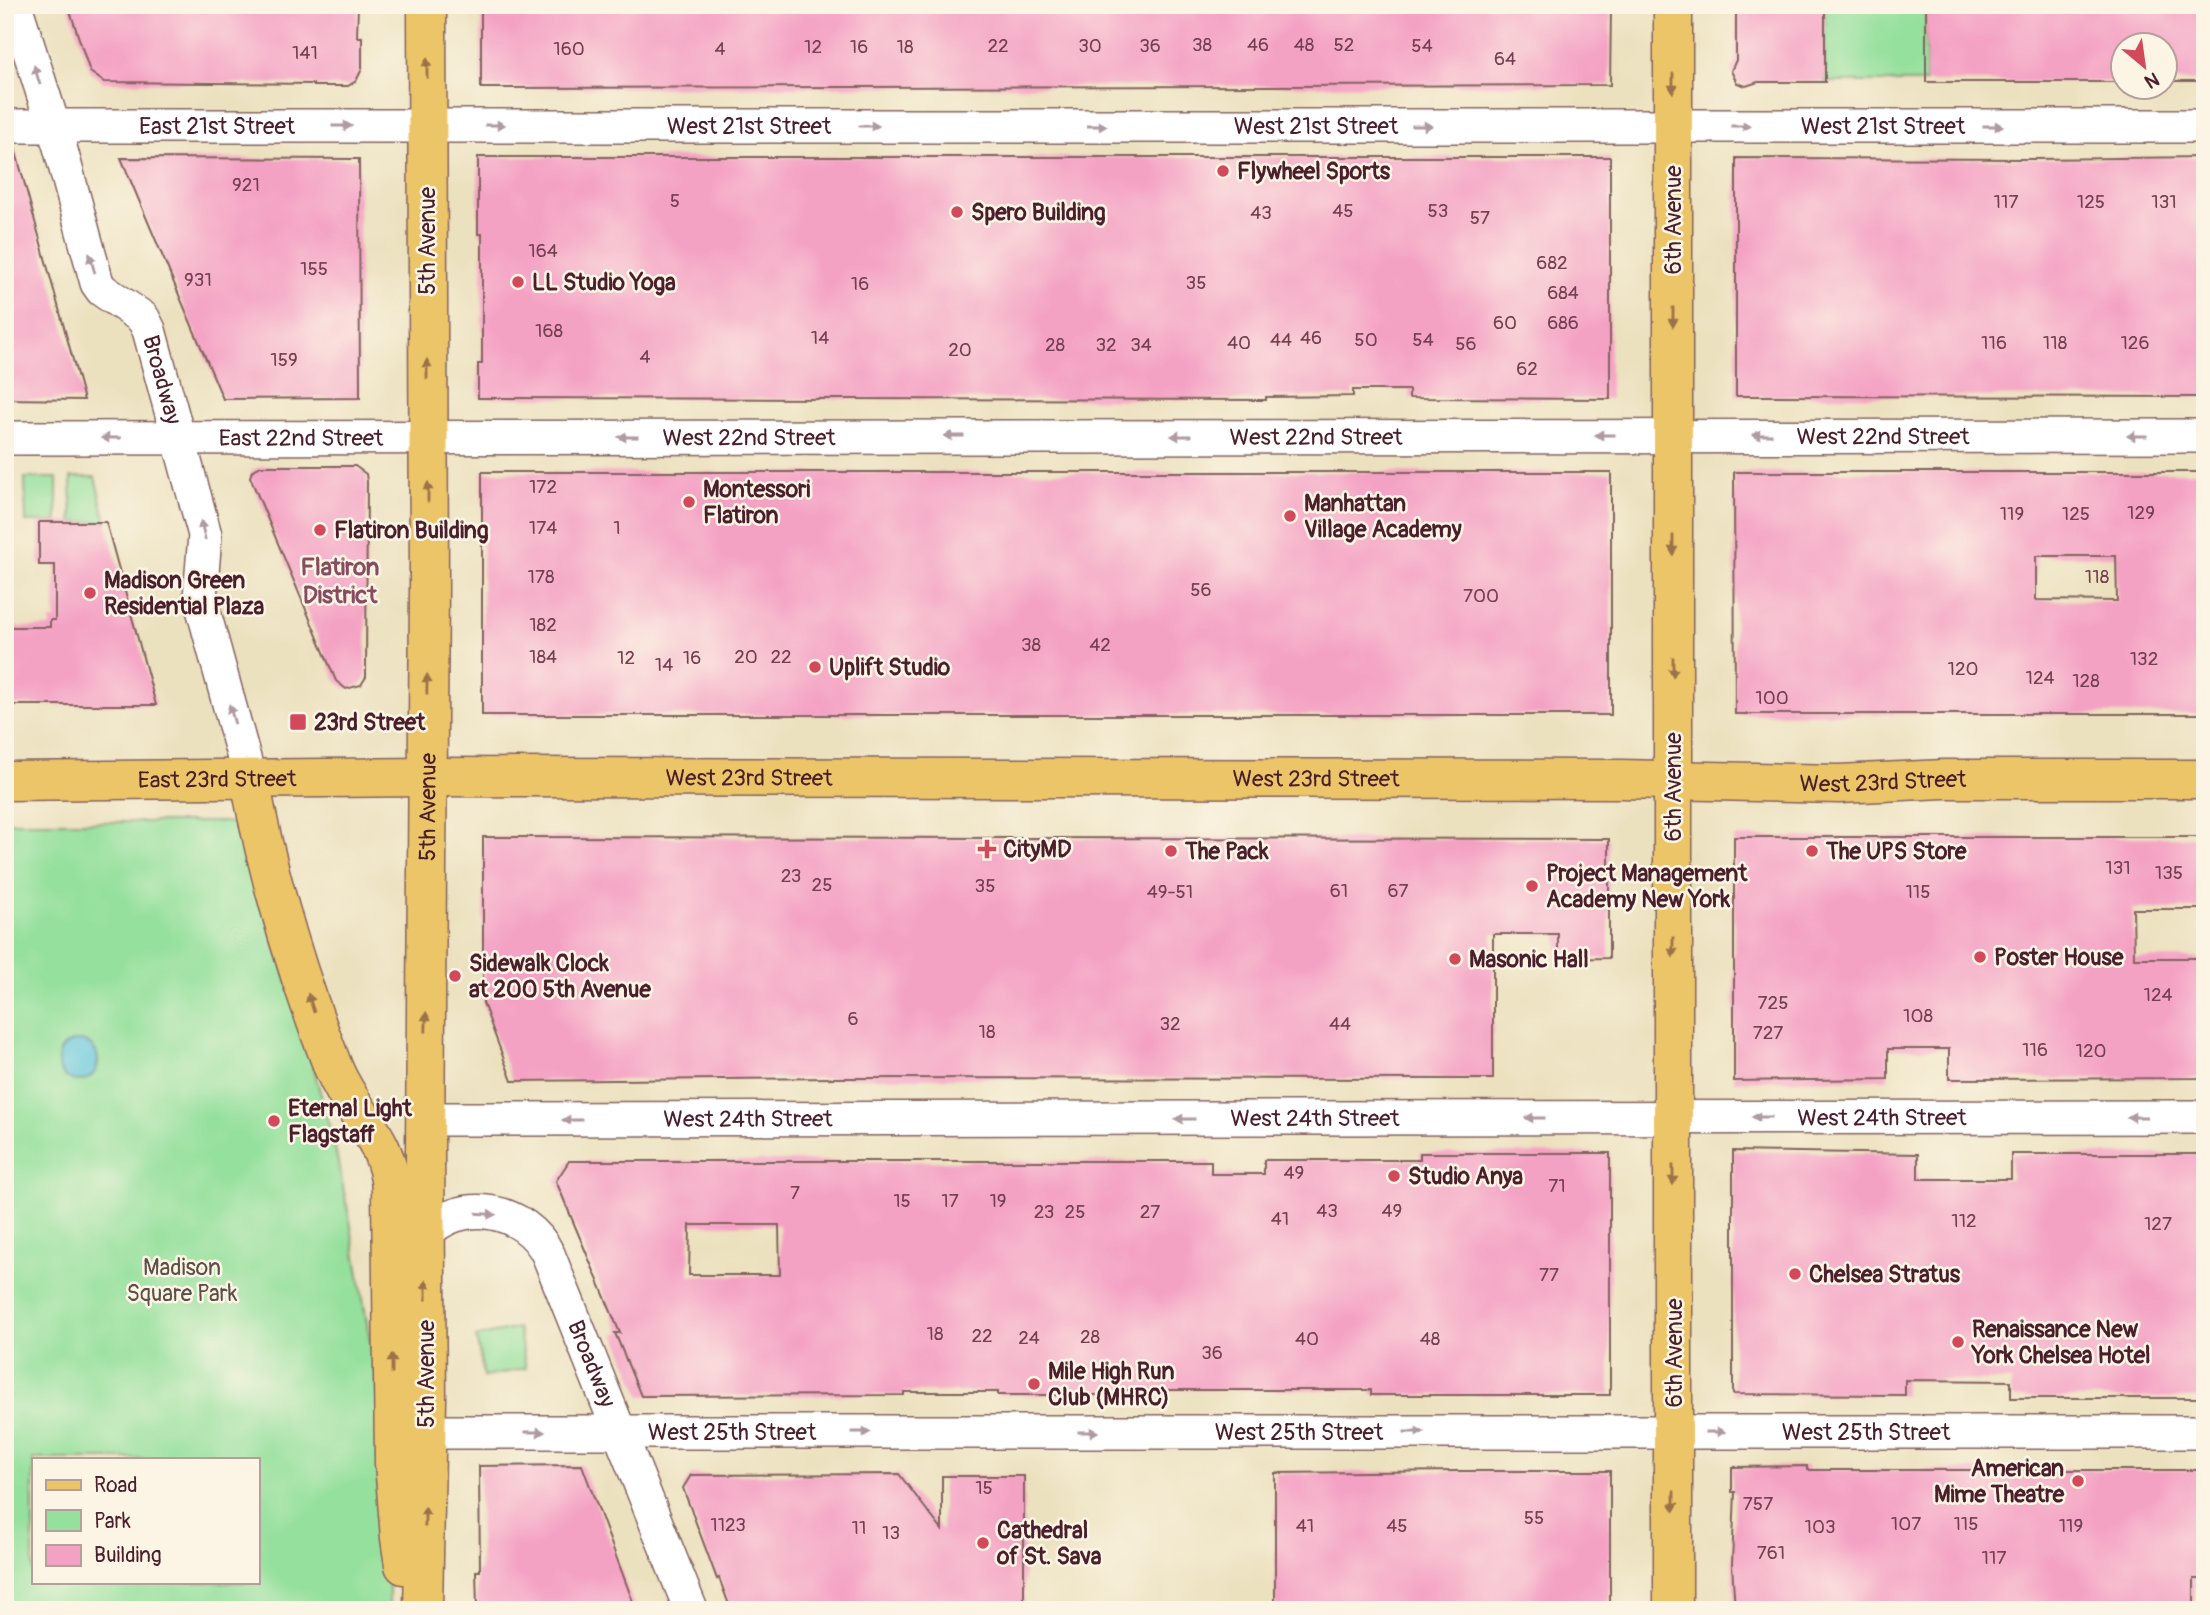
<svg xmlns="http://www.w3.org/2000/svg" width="2210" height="1615" font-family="Pangolin,sans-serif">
	<rect width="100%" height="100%" fill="#fcf5e5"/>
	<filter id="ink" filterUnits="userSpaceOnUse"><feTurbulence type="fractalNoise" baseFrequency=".0143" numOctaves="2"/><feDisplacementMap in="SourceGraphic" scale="14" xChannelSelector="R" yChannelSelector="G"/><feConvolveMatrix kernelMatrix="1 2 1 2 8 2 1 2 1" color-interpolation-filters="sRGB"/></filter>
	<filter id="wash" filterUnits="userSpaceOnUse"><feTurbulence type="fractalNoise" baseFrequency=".00686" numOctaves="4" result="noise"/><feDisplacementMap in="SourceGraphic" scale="28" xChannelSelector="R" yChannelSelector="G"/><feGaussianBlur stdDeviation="1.57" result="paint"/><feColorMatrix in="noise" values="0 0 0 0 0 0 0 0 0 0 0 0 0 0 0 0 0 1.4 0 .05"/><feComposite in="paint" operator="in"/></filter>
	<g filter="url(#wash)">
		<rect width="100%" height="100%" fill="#ece1bf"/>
		<g fill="#94e09c" stroke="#6f8064" stroke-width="2" fill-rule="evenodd">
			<rect x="1825" y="5" width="101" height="77"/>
			<polygon points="71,477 95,477 106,522 72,522"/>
			<polygon points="25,478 57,478 57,522 26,522"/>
			<path d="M5,822H224L234,824L237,829L306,1039L335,1148L350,1221L380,1401L389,1496V1610H5ZM33,1459H257V1582H33Z"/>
			<polygon points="518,1328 526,1368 484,1377 476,1337"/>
		</g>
		<circle fill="#60c6de" stroke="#557284" stroke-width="2" cx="78" cy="1061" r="20"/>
		<g id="blocks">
			<g fill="#f4a2c4" fill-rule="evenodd">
				<polygon points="68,5 358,5 357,37 362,37 362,69 356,81 348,86 313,86 313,84 104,82 90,72"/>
				<polygon points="481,5 1611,5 1610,85 481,88"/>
				<polygon points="1736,5 1825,5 1825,82 1758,82 1746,86 1737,83 1731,71 1736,60"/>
				<polygon points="1926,5 2205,5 2205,81 2165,81 2165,46 2123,46 2123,82 1926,82"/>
				<polygon points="5,145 14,145 84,400 5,399"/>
				<polygon points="478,157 1610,157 1610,399 1409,398 1409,390 1353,390 1353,396 1266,397 1266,400 478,398 478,364 482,364 482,234 478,234"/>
				<polygon points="2205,157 2205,397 1736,396 1736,158 2033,159"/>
				<polygon points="121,158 359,159 360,398 223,399"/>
				<polygon points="355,466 366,474 367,481 366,677 361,685 346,689 336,681 250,477 252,471 261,466"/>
				<rect x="482" y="472" width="1129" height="243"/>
				<path d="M1734,472H2205V714H1735ZM2036,556H2116L2117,601L2036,600Z"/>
				<polygon points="39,522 106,522 156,705 5,705 5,627 50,627 50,620 55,620 55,565 39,565"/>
				<polygon points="483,837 1609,839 1609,958 1558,959 1558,934 1493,934 1493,1079 838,1078 512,1081 483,1003"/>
				<polygon points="1734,837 2205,837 2205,909 2133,909 2134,958 2205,958 2205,1078 1949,1079 1949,1049 1888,1049 1888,1079 1734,1081"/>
				<polygon points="1733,1151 1918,1154 1918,1179 2011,1179 2011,1154 2205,1154 2205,1398 2011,1398 2011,1381 1905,1380 1905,1395 1733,1394"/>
				<path d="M1420,1153H1610V1395H1371V1390H1120V1395H998V1392H904V1395L641,1396L615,1333H620L556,1181L569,1161H1211V1174H1264V1160H1420ZM690,1225H779L780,1275H689Z"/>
				<polygon points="582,1465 636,1610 484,1610 484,1606 477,1607 476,1571 480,1571 479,1466"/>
				<polygon points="1807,1466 1807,1470 2205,1470 2205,1579 2194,1579 2194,1610 1735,1610 1732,1564 1735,1492 1732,1492 1732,1467"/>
				<polygon points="1459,1471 1610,1471 1610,1610 1275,1610 1275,1473"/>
				<polygon points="899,1474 942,1530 942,1476 1024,1476 1024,1610 731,1610 719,1578 717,1579 683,1488 691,1475"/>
			</g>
		</g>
	</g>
	<g filter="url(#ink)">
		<use href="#blocks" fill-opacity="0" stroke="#83635f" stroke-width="2"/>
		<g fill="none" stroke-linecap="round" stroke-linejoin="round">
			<defs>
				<g id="minor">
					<path id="s1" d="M15,5L60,147L97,283L102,290L143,318L149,330L205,535L200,598L250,780"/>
					<path id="s2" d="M5,126H2205"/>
					<path id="s3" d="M5,438L2205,436"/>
					<path id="s4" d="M426,1119L2205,1117"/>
					<path id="s5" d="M425,1235C459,1196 526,1208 548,1254L691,1610"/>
					<path id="s6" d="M401,1432H2205"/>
				</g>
				<g id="major">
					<polyline points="1673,5 1673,1610"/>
					<path d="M250,780C268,877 297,975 333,1067C351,1113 389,1138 391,1191L394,1463L400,1538L404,1565"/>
					<path id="s7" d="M5,781L427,777L1621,779L1839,784L1944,779H2205"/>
					<path id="s8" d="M423,1610L427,1400L425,1153L429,585L427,5"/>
				</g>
			</defs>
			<use href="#minor" stroke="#83635f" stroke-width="36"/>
			<use href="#major" stroke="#83635f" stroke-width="41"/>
			<use href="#minor" stroke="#fff" stroke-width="33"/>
			<use href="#major" stroke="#edc569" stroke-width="38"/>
		</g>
		<defs><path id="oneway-solid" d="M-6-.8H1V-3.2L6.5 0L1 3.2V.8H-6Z" transform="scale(1.75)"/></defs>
		<g fill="#9c724a">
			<use href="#oneway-solid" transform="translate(427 68) rotate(-90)"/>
			<use href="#oneway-solid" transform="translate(1673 83) rotate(90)"/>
			<use href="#oneway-solid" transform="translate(1673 317) rotate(90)"/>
			<use href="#oneway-solid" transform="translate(427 369) rotate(-90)"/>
			<use href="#oneway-solid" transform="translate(428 492) rotate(-90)"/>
			<use href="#oneway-solid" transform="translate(1673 545) rotate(90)"/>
			<use href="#oneway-solid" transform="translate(1673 667) rotate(90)"/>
			<use href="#oneway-solid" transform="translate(427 684) rotate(-89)"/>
			<use href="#oneway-solid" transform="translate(1673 947) rotate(90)"/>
			<use href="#oneway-solid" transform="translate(311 1003) rotate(-108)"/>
			<use href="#oneway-solid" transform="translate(426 1022) rotate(-89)"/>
			<use href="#oneway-solid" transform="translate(1673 1175) rotate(90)"/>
			<use href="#oneway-solid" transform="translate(426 1290) rotate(-91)"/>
			<use href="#oneway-solid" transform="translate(392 1364) rotate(-90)"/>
			<use href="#oneway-solid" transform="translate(1674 1501) rotate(90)"/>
			<use href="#oneway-solid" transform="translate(425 1517) rotate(-89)"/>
		</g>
		<g fill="#ae9aa0">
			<use href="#oneway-solid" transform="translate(37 75) rotate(-107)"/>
			<use href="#oneway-solid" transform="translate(495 125)"/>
			<use href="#oneway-solid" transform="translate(342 126)"/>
			<use href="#oneway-solid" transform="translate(869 126)"/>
			<use href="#oneway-solid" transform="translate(1097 126)"/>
			<use href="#oneway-solid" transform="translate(1422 126)"/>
			<use href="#oneway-solid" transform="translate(1741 126)"/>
			<use href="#oneway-solid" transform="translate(1993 126)"/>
			<use href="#oneway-solid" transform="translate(92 263) rotate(-106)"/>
			<use href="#oneway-solid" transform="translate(1605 435) rotate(180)"/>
			<use href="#oneway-solid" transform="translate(1762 435) rotate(-180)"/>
			<use href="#oneway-solid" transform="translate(954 436) rotate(180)"/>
			<use href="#oneway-solid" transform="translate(1181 436) rotate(180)"/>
			<use href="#oneway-solid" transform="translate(2137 436) rotate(-180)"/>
			<use href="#oneway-solid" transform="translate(628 437) rotate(180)"/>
			<use href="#oneway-solid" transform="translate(111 438) rotate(-180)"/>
			<use href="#oneway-solid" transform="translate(203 530) rotate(-103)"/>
			<use href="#oneway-solid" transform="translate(232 714) rotate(-106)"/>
			<use href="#oneway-solid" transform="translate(1762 1117) rotate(180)"/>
			<use href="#oneway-solid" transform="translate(2137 1117) rotate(180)"/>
			<use href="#oneway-solid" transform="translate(1535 1118) rotate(180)"/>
			<use href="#oneway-solid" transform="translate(1185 1119) rotate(180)"/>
			<use href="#oneway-solid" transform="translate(572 1120) rotate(-180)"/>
			<use href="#oneway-solid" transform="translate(486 1214) rotate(4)"/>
			<use href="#oneway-solid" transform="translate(535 1432)"/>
			<use href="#oneway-solid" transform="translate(861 1432)"/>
			<use href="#oneway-solid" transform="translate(1088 1432)"/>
			<use href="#oneway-solid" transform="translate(1414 1432)"/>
			<use href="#oneway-solid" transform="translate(1715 1432)"/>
		</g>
	</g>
	<g fill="#d1495b" stroke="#fcf5e5" stroke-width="2.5">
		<circle cx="1223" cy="171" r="7"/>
		<circle cx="957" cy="212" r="7"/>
		<circle cx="518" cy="282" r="7"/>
		<circle cx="689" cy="502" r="7"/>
		<circle cx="1290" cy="516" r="7"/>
		<circle cx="320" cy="530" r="7"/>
		<circle cx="90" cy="593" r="7"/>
		<circle cx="815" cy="667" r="7"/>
		<rect x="289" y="713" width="18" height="18" rx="3.5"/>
		<path d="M983.5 838.5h7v7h7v7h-7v7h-7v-7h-7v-7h7z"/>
		<circle cx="1171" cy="851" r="7"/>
		<circle cx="1812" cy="851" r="7"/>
		<circle cx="1532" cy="886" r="7"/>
		<circle cx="1980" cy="957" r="7"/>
		<circle cx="1455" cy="959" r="7"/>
		<circle cx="455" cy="976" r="7"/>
		<circle cx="274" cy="1121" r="7"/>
		<circle cx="1394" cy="1176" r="7"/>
		<circle cx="1795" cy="1274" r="7"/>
		<circle cx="1958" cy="1342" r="7"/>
		<circle cx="1034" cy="1384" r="7"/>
		<circle cx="2078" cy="1481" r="7"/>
		<circle cx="983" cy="1543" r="7"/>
	</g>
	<g text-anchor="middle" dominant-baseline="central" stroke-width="5" stroke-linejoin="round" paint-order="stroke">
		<g font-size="19" fill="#744051">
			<text x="1202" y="45">38</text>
			<text x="1258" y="45">46</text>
			<text x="1304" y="45">48</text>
			<text x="1344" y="45">52</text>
			<text x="998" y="46">22</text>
			<text x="1090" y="46">30</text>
			<text x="1150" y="46">36</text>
			<text x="1422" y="46">54</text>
			<text x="813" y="47">12</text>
			<text x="859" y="47">16</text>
			<text x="905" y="47">18</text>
			<text x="569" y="49">160</text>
			<text x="720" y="49">4</text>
			<text x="305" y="53">141</text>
			<text x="1505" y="59">64</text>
			<text x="246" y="185">921</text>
			<text x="675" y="201">5</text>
			<text x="2006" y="202">117</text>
			<text x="2091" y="202">125</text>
			<text x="2164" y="202">131</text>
			<text x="1343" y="211">45</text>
			<text x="1438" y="211">53</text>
			<text x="1261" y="213">43</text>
			<text x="1480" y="218">57</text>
			<text x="543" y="251">164</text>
			<text x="1552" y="263">682</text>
			<text x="314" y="269">155</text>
			<text x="198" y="280">931</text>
			<text x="1196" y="283">35</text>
			<text x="860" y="284">16</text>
			<text x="1563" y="293">684</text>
			<text x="1505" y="323">60</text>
			<text x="1563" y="323">686</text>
			<text x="549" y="331">168</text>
			<text x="820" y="338">14</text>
			<text x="1311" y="338">46</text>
			<text x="1281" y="340">44</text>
			<text x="1366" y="340">50</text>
			<text x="1423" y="340">54</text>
			<text x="1239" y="343">40</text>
			<text x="1994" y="343">116</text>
			<text x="2055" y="343">118</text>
			<text x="2135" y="343">126</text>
			<text x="1466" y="344">56</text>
			<text x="1055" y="345">28</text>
			<text x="1106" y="345">32</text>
			<text x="1141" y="345">34</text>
			<text x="960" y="350">20</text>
			<text x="645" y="357">4</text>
			<text x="284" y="360">159</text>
			<text x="1527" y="369">62</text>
			<text x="543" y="487">172</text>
			<text x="2141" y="513">129</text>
			<text x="2012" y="514">119</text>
			<text x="2076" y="514">125</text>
			<text x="543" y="528">174</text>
			<text x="617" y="528">1</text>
			<text x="541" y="577">178</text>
			<text x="2097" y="577">118</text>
			<text x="1201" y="590">56</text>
			<text x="1481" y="596">700</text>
			<text x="543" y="625">182</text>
			<text x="1031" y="645">38</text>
			<text x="1100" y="645">42</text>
			<text x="543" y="657">184</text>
			<text x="746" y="657">20</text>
			<text x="781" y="657">22</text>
			<text x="626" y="658">12</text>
			<text x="692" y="658">16</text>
			<text x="2144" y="659">132</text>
			<text x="664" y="665">14</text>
			<text x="1963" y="669">120</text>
			<text x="2040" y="678">124</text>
			<text x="2086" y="681">128</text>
			<text x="1772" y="698">100</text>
			<text x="2118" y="868">131</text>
			<text x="2169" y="873">135</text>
			<text x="791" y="876">23</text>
			<text x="822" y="885">25</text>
			<text x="985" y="886">35</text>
			<text x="1339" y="891">61</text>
			<text x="1398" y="891">67</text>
			<text x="1170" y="892">49-51</text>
			<text x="1918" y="892">115</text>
			<text x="2158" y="995">124</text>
			<text x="1773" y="1003">725</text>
			<text x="1918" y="1016">108</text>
			<text x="853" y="1019">6</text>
			<text x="1170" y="1024">32</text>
			<text x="1340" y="1024">44</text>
			<text x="987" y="1032">18</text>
			<text x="1768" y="1033">727</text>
			<text x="2035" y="1050">116</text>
			<text x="2091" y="1051">120</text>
			<text x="1294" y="1173">49</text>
			<text x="1557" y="1186">71</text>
			<text x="795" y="1193">7</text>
			<text x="902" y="1201">15</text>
			<text x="950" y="1201">17</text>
			<text x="998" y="1201">19</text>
			<text x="1327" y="1211">43</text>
			<text x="1392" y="1211">49</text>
			<text x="1044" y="1212">23</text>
			<text x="1075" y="1212">25</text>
			<text x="1150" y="1212">27</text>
			<text x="1280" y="1219">41</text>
			<text x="1964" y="1221">112</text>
			<text x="2158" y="1224">127</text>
			<text x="1549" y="1275">77</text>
			<text x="935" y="1334">18</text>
			<text x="982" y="1336">22</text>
			<text x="1090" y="1337">28</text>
			<text x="1029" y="1338">24</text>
			<text x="1307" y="1339">40</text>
			<text x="1430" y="1339">48</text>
			<text x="1212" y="1353">36</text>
			<text x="984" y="1488">15</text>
			<text x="1758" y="1504">757</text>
			<text x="1534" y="1518">55</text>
			<text x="1906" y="1524">107</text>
			<text x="1966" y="1524">115</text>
			<text x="728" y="1525">1123</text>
			<text x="1305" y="1526">41</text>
			<text x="1397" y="1526">45</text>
			<text x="2071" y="1526">119</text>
			<text x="1820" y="1527">103</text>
			<text x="859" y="1528">11</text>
			<text x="891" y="1533">13</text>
			<text x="1771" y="1553">761</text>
			<text x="1994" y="1558">117</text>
		</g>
		<g font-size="23" fill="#4a1f2b" stroke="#fcf5e5">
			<text stroke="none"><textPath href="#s2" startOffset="744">West 21st Street</textPath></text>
			<text stroke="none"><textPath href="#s2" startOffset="1311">West 21st Street</textPath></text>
			<text stroke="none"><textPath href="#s2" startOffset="1878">West 21st Street</textPath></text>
			<text stroke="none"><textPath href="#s2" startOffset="212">East 21st Street</textPath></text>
			<text transform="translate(1673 220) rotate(-90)">6th Avenue</text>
			<text transform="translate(427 241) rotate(-90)">5th Avenue</text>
			<text stroke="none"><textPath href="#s1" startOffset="413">Broadway</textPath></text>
			<text stroke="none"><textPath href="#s3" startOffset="1878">West 22nd Street</textPath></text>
			<text stroke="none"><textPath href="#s3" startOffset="1311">West 22nd Street</textPath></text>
			<text stroke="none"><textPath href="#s3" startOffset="744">West 22nd Street</textPath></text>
			<text stroke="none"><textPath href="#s3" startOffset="296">East 22nd Street</textPath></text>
			<text stroke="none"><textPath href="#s7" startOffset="744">West 23rd Street</textPath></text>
			<text stroke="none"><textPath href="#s7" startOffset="1311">West 23rd Street</textPath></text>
			<text stroke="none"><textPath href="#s7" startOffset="212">East 23rd Street</textPath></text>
			<text stroke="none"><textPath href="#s7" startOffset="1878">West 23rd Street</textPath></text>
			<text transform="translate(1673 787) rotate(-90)">6th Avenue</text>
			<text stroke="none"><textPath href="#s8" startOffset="803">5th Avenue</textPath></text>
			<text stroke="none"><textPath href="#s4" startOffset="1456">West 24th Street</textPath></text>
			<text stroke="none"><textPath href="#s4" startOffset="889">West 24th Street</textPath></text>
			<text stroke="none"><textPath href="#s4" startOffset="322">West 24th Street</textPath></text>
			<text transform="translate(1674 1353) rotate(-90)">6th Avenue</text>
			<text stroke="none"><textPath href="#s5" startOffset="264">Broadway</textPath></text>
			<text transform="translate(426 1374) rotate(-90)">5th Avenue</text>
			<text stroke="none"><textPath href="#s6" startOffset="331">West 25th Street</textPath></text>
			<text stroke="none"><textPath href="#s6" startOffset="898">West 25th Street</textPath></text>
			<text stroke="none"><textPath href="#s6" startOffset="1465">West 25th Street</textPath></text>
		</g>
		<g font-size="23" font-weight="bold" fill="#4a1f2b" stroke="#fcf5e5" text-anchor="start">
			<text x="1237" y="171">Flywheel Sports</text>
			<text x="971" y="212">Spero Building</text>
			<text x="532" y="282">LL Studio Yoga</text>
			<text x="703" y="489">Montessori<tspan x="703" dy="26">Flatiron</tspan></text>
			<text x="1304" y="503">Manhattan<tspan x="1304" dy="26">Village Academy</tspan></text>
			<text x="334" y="530">Flatiron Building</text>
			<text x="104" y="580">Madison Green<tspan x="104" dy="26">Residential Plaza</tspan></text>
			<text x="829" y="667">Uplift Studio</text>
			<text x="314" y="722">23rd Street</text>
			<text x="1003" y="849">CityMD</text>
			<text x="1185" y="851">The Pack</text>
			<text x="1826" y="851">The UPS Store</text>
			<text x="1546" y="873">Project Management<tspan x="1546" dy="26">Academy New York</tspan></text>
			<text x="1994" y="957">Poster House</text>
			<text x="1469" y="959">Masonic Hall</text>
			<text x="469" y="963">Sidewalk Clock<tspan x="469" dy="26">at 200 5th Avenue</tspan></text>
			<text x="288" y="1108">Eternal Light<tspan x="288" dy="26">Flagstaff</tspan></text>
			<text x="1408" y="1176">Studio Anya</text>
			<text x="1809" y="1274">Chelsea Stratus</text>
			<text x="1972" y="1329">Renaissance New<tspan x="1972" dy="26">York Chelsea Hotel</tspan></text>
			<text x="1048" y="1371">Mile High Run<tspan x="1048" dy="26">Club (MHRC)</tspan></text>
			<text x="2064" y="1468" text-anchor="end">American<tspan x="2064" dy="26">Mime Theatre</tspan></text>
			<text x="997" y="1530">Cathedral<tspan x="997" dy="26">of St. Sava</tspan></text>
		</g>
		<g font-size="23" fill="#5c4f47" stroke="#fcf5e5">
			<text x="182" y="1267">Madison<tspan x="182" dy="26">Square Park</tspan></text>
		</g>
		<g font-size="24" font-weight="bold" fill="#864d61" stroke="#fcf5e5">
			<text x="340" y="567">Flatiron<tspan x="340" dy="28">District</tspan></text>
		</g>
	</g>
	<rect width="2210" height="1615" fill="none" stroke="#fcf5e5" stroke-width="28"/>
	<rect x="32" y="1458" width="228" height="126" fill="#fcf5e5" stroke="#b59f9b" stroke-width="2"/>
	<rect x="46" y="1480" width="35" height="10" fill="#edc569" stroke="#b59f9b" stroke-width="2"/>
	<text x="94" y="1492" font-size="21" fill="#4a1f2b">Road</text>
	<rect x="46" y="1510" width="35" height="21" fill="#94e09c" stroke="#b59f9b" stroke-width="2"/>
	<text x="94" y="1528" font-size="21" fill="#4a1f2b">Park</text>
	<rect x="46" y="1545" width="35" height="21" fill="#f4a2c4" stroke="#b59f9b" stroke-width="2"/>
	<text x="94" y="1562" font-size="21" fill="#4a1f2b">Building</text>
	<g transform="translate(2144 66) rotate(151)"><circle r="33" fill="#fcf5e5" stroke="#b59f9b" stroke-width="2"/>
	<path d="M0-5L12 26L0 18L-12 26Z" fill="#d1495b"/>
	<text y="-10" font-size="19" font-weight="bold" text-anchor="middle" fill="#4a1f2b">N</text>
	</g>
</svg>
